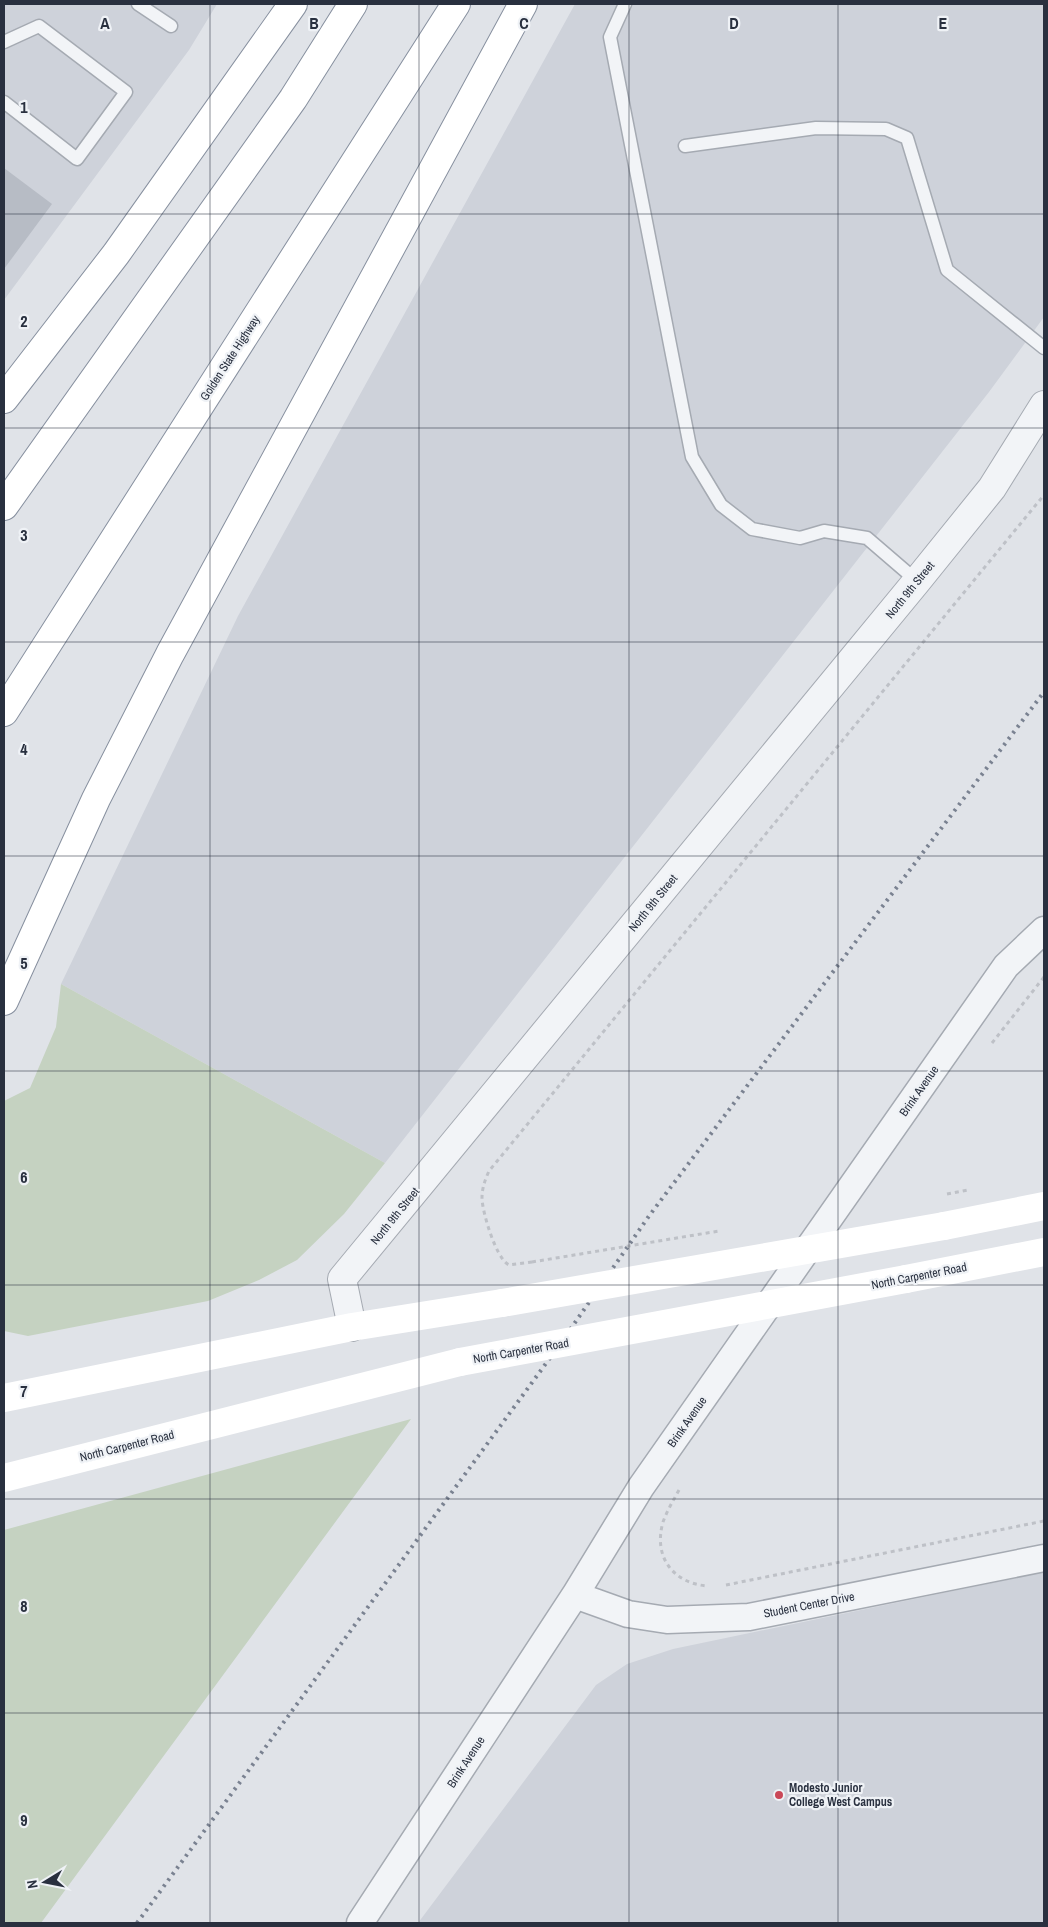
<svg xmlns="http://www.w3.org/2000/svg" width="1048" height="1927" font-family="'Archivo Narrow',sans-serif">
	<rect width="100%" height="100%" fill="#e0e3e8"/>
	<!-- built -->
	<path fill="#ced2da" d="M4,4H217L189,50L4,300Z
		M575,4H1044V317L989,392L385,1163L61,984L238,616Z
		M1044,1572V1923H418L596,1685L627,1664L673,1649Z"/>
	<!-- green -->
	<path fill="#c5d2c1" d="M61,984L385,1163L344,1214L297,1260L259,1280L208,1301L28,1336L4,1331V1101L30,1088L56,1027Z
		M411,1419L41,1923H4V1530Z"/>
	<!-- building -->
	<path fill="#b7bcc5" d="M4,168L52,204L4,269Z"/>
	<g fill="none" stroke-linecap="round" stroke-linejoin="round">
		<defs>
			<path id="service" d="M138,4L171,26
				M625,4L610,37L692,457L721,505L752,529L800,538L824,531L867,538L917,581
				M4,42L39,26L126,92L77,159L4,102
				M685,146L816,128L886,129L907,138L947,270L1044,348"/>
			<path id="minor" d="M575,1595L628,1614L667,1620L749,1617L1044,1558
				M360,1923L575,1595L641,1487L1006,966L1044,930"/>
			<path id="tertiary" d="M352,1327L342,1279L917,581L992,488L1044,405"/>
			<path id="motorway" d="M4,399L116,254L293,4
				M4,506L293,99L353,4
				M4,712L456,4
				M4,1001L96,799L170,654L523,4"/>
		</defs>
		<!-- service casing -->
		<use href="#service" stroke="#a5aab2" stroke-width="15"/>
		<!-- minor casing -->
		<use href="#minor" stroke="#a5aab2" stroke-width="29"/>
		<!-- tertiary casing -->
		<use href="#tertiary" stroke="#a5aab2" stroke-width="30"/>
		<!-- motorway casing -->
		<use href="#motorway" stroke="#87909f" stroke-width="30"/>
		<!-- path -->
		<path stroke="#bec1c7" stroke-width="3" stroke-dasharray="4 4" stroke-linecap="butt" d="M992,1043L1044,977
			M532,1262L509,1265C496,1259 482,1211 482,1198C482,1188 485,1180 489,1171L1044,495
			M679,1490C673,1501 667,1511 663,1522C653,1557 673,1583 707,1586
			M726,1585L1044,1521"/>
		<!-- service -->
		<use href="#service" stroke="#f2f4f7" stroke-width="12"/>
		<!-- minor -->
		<use href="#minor" stroke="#f2f4f7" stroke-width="26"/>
		<!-- tertiary -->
		<use href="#tertiary" stroke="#f2f4f7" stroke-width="28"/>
		<!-- secondary -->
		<path stroke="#fff" stroke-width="28" d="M944,1226L1044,1206
			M906,1279L1044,1252
			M4,1398L352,1327L502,1303
			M4,1478L460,1362"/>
		<!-- motorway -->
		<use href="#motorway" stroke="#fff" stroke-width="28"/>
		<!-- rail -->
		<path stroke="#7a8291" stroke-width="4" stroke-dasharray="2.5 5" stroke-linecap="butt" d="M137,1923L558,1347L649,1216L1044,692"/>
		<!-- path-bridge -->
		<path stroke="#bec1c7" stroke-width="3" stroke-dasharray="4 4" stroke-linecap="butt" d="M947,1194L968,1190
			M532,1262L719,1231"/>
		<!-- secondary-bridge -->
		<path stroke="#fff" stroke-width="28" d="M502,1303L944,1226
			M460,1362L906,1279"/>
	</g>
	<!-- grid -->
	<path fill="none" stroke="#29303f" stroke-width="1" stroke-opacity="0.55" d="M210,4V1923M419,4V1923M629,4V1923M838,4V1923M4,214H1044M4,428H1044M4,642H1044M4,856H1044M4,1071H1044M4,1285H1044M4,1499H1044M4,1713H1044"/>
	<!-- markers -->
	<circle fill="#ca4858" stroke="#eff2f6" stroke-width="2" cx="779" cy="1795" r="5"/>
	<g text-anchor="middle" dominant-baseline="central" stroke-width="4.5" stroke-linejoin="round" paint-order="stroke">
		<!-- street labels -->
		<g font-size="12" fill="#29303f" stroke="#eff2f6">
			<text transform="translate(230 358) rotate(-57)">Golden State Highway</text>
			<text transform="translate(910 590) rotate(-51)">North 9th Street</text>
			<text transform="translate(653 903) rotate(-51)">North 9th Street</text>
			<text transform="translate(919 1091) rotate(-55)">Brink Avenue</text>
			<text transform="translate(395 1216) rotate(-51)">North 9th Street</text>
			<text transform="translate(919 1276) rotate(-11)">North Carpenter Road</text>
			<text transform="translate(521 1351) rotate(-10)">North Carpenter Road</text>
			<text transform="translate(687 1422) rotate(-55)">Brink Avenue</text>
			<text transform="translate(127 1446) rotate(-14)">North Carpenter Road</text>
			<text transform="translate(809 1605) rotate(-11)">Student Center Drive</text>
			<text transform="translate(466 1762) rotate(-57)">Brink Avenue</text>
		</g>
		<!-- poi labels -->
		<g font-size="12" font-weight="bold" fill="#29303f" stroke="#eff2f6" text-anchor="start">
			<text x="789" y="1788">Modesto Junior<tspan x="789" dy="14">College West Campus</tspan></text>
		</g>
	</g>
	<g font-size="16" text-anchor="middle" font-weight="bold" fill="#29303f" stroke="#eff2f6" stroke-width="4.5" stroke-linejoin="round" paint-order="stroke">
		<text x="105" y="29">A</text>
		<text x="314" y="29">B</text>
		<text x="524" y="29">C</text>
		<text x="734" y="29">D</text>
		<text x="943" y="29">E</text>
		<text x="24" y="113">1</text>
		<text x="24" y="327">2</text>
		<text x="24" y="541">3</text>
		<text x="24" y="755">4</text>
		<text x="24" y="969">5</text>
		<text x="24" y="1183">6</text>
		<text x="24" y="1397">7</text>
		<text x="24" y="1612">8</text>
		<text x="24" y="1826">9</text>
	</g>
	<!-- border -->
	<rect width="1048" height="1927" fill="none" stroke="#29303f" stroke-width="10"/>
	<!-- north arrow -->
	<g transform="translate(45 1882) rotate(260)" stroke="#eff2f6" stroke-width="4" paint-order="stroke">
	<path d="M0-4L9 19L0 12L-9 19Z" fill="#29303f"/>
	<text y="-8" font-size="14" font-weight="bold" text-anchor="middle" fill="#29303f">N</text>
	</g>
</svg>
